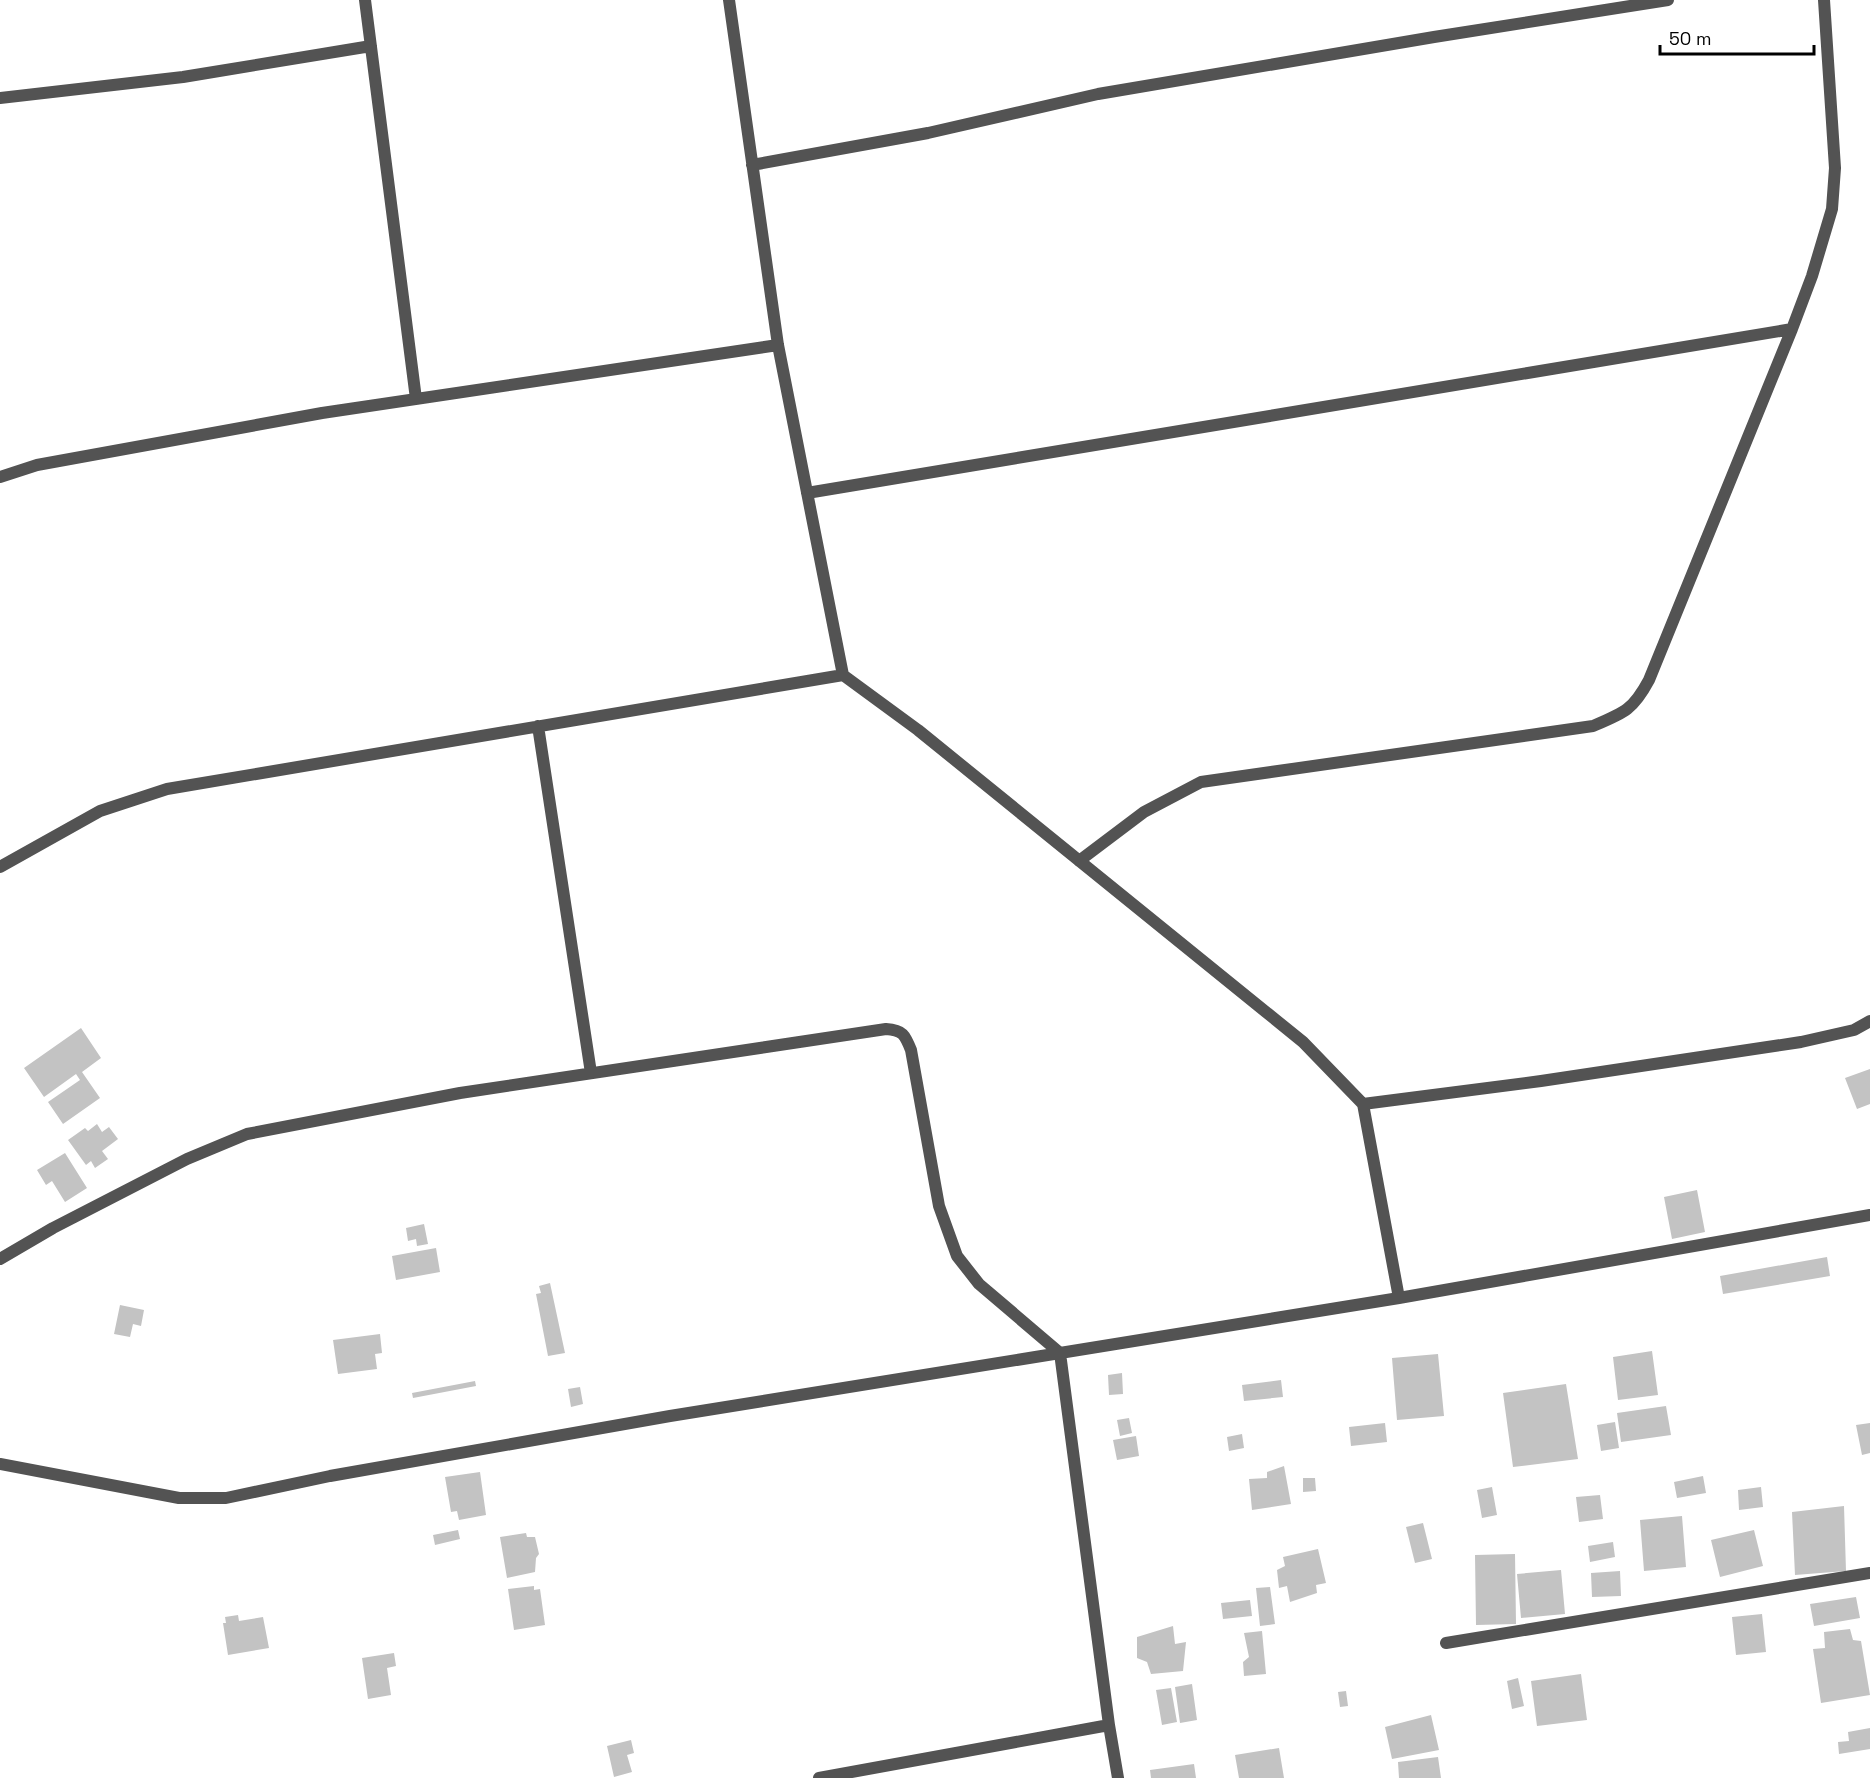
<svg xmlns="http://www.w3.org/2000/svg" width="1870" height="1778" font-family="'Space Grotesk',sans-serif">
	<rect width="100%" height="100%" fill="#fff"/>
	<!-- building -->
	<path fill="#c3c3c3" d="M81,1028L101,1058L82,1072L100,1098L63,1124L48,1102L80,1080L76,1074L44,1097L24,1068Z
		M1870,1069V1104L1857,1109L1845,1078Z
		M97,1124L102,1132L109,1127L118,1139L102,1151L108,1159L95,1168L91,1161L86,1165L68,1140L85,1128L88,1131Z
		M65,1153L87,1188L65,1202L52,1181L46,1185L37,1170Z
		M1697,1190L1705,1232L1672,1239L1664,1197Z
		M424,1224L428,1244L417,1246L416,1239L408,1241L406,1228Z
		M436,1248L440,1272L396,1280L392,1256Z
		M1827,1257L1830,1276L1723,1294L1720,1276Z
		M550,1283L565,1353L548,1356L536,1294L541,1293L539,1286Z
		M120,1305L144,1310L141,1326L133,1324L130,1337L114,1334Z
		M380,1334L382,1353L375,1354L377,1369L338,1374L333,1340Z
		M1652,1351L1658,1395L1618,1400L1613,1357Z
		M1438,1354L1444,1416L1397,1420L1392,1358Z
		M1122,1373L1123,1394L1109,1395L1108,1375Z
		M1281,1380L1283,1397L1244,1401L1242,1385Z
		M475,1381L476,1386L413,1398L412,1393Z
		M1566,1384L1578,1459L1513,1467L1503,1393Z
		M580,1387L583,1404L571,1407L568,1389Z
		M1666,1406L1671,1435L1621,1442L1617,1413Z
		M1129,1418L1132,1433L1120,1436L1117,1420Z
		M1615,1422L1619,1448L1601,1451L1597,1425Z
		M1385,1423L1387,1442L1351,1446L1349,1427Z
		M1870,1423V1453L1862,1455L1856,1425Z
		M1242,1434L1244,1448L1229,1451L1227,1437Z
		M1136,1436L1139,1456L1117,1460L1113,1440Z
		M1284,1466L1291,1504L1252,1510L1249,1479L1267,1478V1472Z
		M480,1472L486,1515L459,1520L457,1511L451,1512L445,1477Z
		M1703,1476L1706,1493L1677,1498L1674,1482Z
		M1303,1478H1315L1316,1491L1303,1492Z
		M1492,1487L1497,1515L1482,1518L1477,1490Z
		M1761,1487L1763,1507L1739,1510L1738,1490Z
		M1600,1495L1603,1519L1579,1522L1576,1497Z
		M1844,1506L1846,1571L1795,1575L1792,1512Z
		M1682,1516L1686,1567L1644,1571L1640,1520Z
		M1423,1523L1432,1559L1415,1563L1406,1527Z
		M458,1530L460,1539L435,1545L433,1535Z
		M1754,1530L1763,1566L1720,1577L1711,1540Z
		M526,1533L527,1537H535L539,1554L536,1558L535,1572L507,1578L500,1537Z
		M1613,1542L1615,1557L1590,1562L1588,1546Z
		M1318,1549L1326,1583L1316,1585L1317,1593L1290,1602L1287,1586L1279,1588L1277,1570L1285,1566L1283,1557Z
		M1515,1554L1516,1624L1476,1625L1475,1555Z
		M1561,1570L1565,1614L1521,1618L1517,1574Z
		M1620,1571L1621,1596L1592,1597L1591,1573Z
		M534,1586V1590L540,1589L545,1625L514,1630L508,1589Z
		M1270,1587L1275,1624L1260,1626L1256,1588Z
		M1856,1597L1860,1618L1814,1626L1810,1604Z
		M1250,1600L1252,1616L1223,1619L1221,1603Z
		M1762,1614L1766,1652L1736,1655L1732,1617Z
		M238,1615L239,1621L263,1617L269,1648L228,1655L223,1623H226L225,1617Z
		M1173,1626L1175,1644L1186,1642L1183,1671L1151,1674L1147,1662L1137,1658V1637Z
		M1850,1629L1853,1640L1861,1641L1870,1695L1821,1703L1813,1649L1825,1648L1824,1632Z
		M1262,1631L1266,1674L1244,1676L1243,1662L1249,1657L1244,1633Z
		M394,1653L396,1666L387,1668L391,1695L368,1699L362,1658Z
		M1581,1674L1587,1720L1537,1726L1531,1681Z
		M1518,1678L1524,1706L1512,1709L1507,1681Z
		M1192,1684L1197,1720L1180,1723L1175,1687Z
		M1171,1688L1177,1722L1162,1725L1156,1690Z
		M1346,1691L1348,1706L1340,1707L1338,1692Z
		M1431,1715L1439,1750L1392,1759L1385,1727Z
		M1870,1728V1749L1839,1754L1838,1742L1849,1741L1848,1732Z
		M631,1740L634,1753L627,1755L632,1772L614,1777L607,1746Z
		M1279,1748L1284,1778H1239L1235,1755Z
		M1438,1757L1441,1778H1399L1398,1762Z
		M1194,1764L1196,1778H1151L1150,1770Z"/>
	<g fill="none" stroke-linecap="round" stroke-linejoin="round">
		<!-- minor -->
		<path stroke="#535353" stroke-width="12" d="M365,0L416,399
			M729,0L778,345L843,675L918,730L1303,1042L1363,1104L1399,1298
			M0,98L183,77L371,46
			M752,165L928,133L1098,94L1434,37L1668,0
			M0,477L37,465L322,413L778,345
			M807,493L1792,329
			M538,726L591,1073
			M1079,861L1144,812L1201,782L1593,726C1624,713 1633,710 1649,680L1792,329L1812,276L1832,209L1835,168L1824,0
			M0,867L100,811L167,789L843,675
			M1363,1104L1541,1081L1801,1042L1854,1030L1870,1021
			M0,1259L53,1228L187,1159L247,1134L460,1093L886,1029C903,1030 905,1035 911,1050L939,1206L957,1256L979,1284L1060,1353
			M0,1464L179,1498H226L330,1476L670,1416L1060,1353
			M1446,1643L1870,1573
			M819,1778L1109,1725
			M1118,1778L1109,1725L1060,1353L1399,1298L1870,1215"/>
	</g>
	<!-- scale -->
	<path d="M1660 45v9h154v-9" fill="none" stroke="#000000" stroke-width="3"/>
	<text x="1669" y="45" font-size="18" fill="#000000" stroke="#ffffff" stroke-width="4.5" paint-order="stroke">50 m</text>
</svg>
